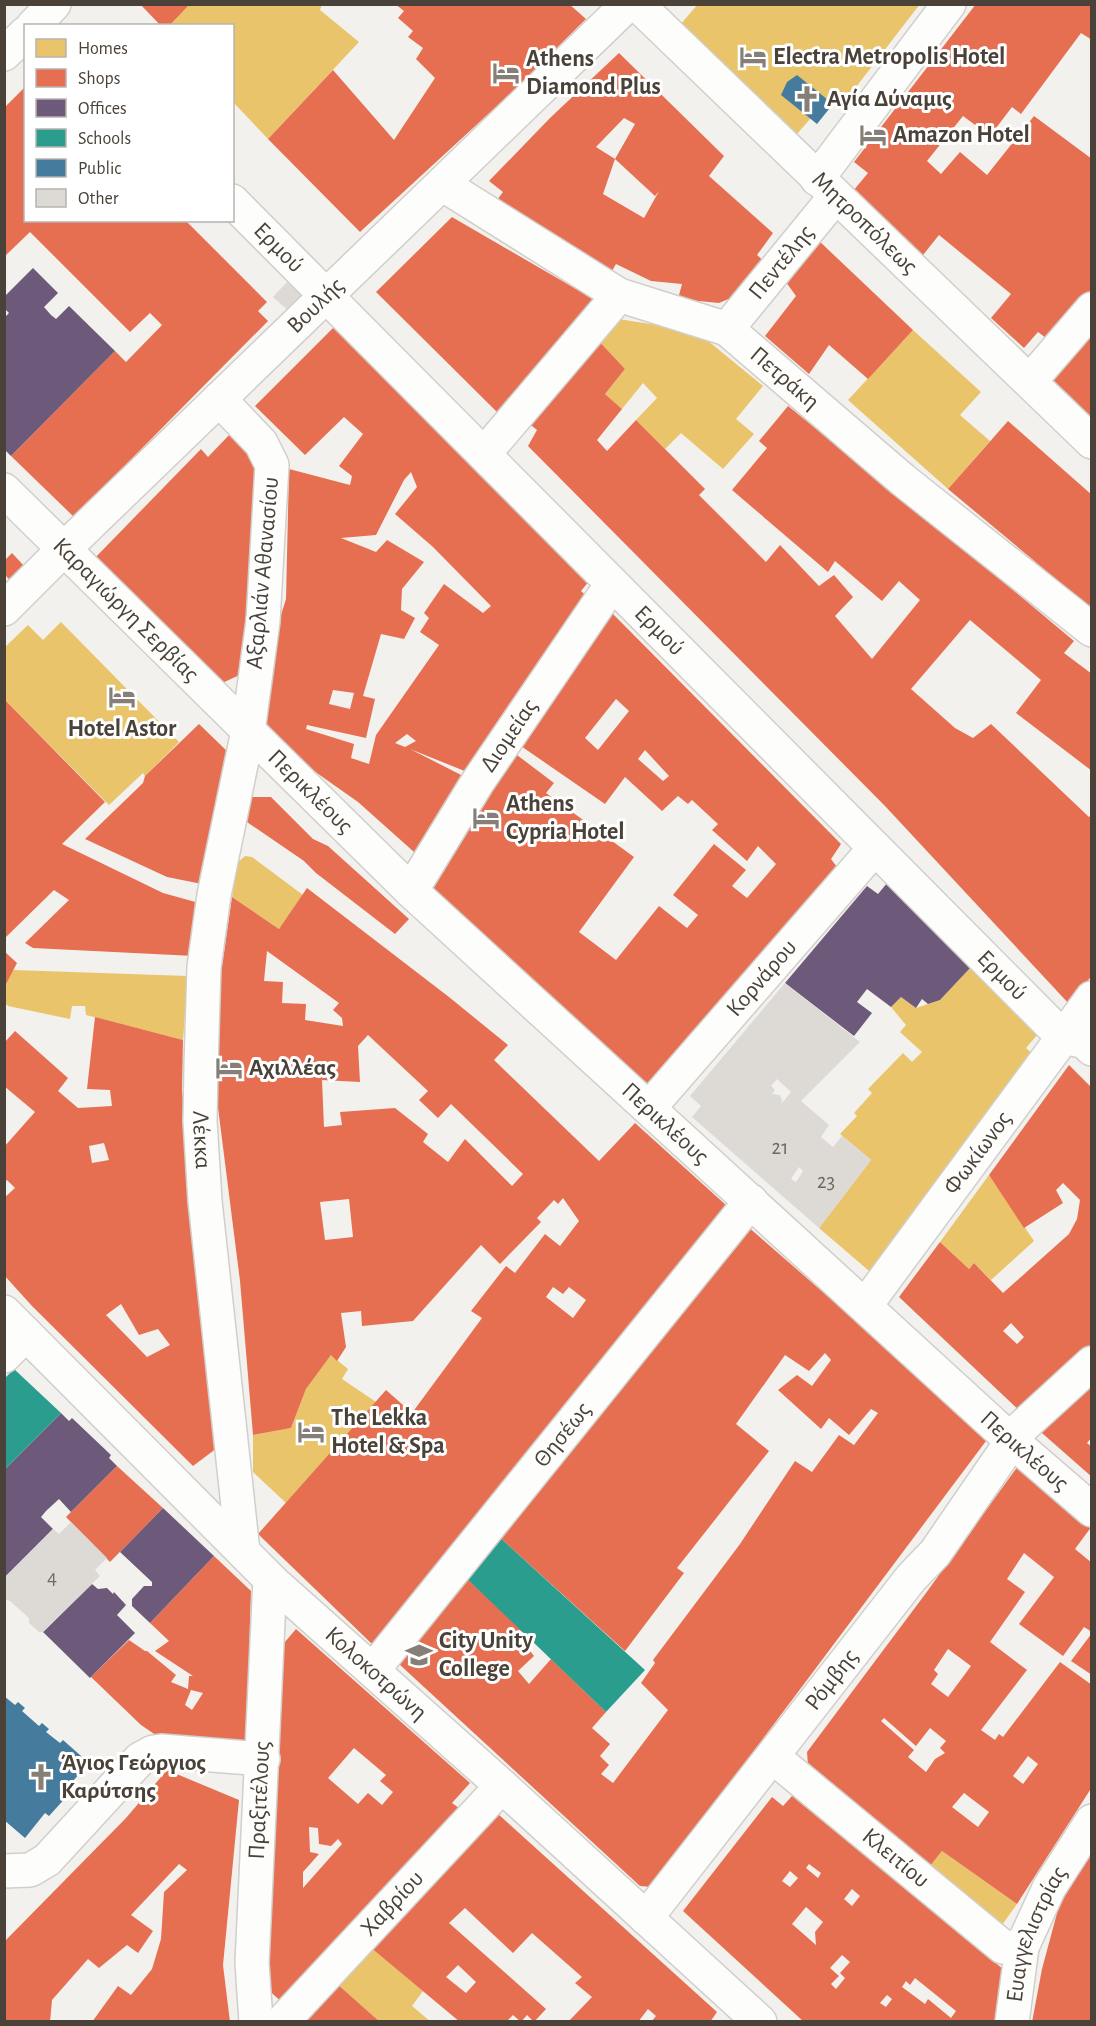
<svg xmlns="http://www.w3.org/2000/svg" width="1096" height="2026" font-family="'Alegreya Sans',sans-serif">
	<rect width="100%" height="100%" fill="#f3f1ed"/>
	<!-- homes -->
	<path fill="#e9c46a" d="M190,4H322L320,10L359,42L268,139L232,101V26H169Z
		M698,4H920L843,104L832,94L797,134L680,25Z
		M618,319L696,331L763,386L736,419L754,434L723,469L681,433L665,449L636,420L657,398L643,383L622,409L605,394L625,369L597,339Z
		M913,330L981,392L960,415L990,441L948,489L848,400Z
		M61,622L179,742L145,776L143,773L109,805L4,699V648L28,625L43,640Z
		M245,856L252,857L303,895L279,929L232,897L238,862Z
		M971,967L1038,1034L1026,1048L1037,1058L875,1276L819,1228L871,1160L840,1134L857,1116L854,1113L872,1093L868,1089L903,1053L912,1062L922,1052L900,1032L906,1025L891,1007L901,997L916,1008L940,1000Z
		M13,970L188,976L183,1040L86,1015L85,1006H72L70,1019L8,1006L4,1002V988Z
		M989,1175L1034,1241L991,1280L974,1263L969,1269L940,1242Z
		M331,1355L348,1369L342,1379L376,1402L286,1503L253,1472V1435L291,1428L306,1389Z
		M942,1851L1017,1904L1002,1925L930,1866Z
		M370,1947L423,1991L412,2006L431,2022H380L335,1982Z"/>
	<!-- shops -->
	<path fill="#e76f51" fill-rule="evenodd" d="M140,4H190L169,26H161Z
		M395,4H569L586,19L510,94L360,232L268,139L333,70L394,140L435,78L416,59L423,48L408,37L413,31L398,18L404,11Z
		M976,4H1092V40L1081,33L1021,114L1012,107L990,136L963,116L927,161L941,174L960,152L987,175L1034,116L1092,159V293L1050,341L1038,332L1024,348L991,318L1011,294L939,235L923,255L853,191L868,173L854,162Z
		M619,53L724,156L709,176L773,233L757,255L767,264L745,292L719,303L678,299L682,284L651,281L616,264L609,276L494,204L503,192L489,181L550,118ZM624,118L635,124L615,159L655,196L659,191L644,218L603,194L615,159L596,147Z
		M26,86V220H185L267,302L258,311L268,321L74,517L11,456L115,351L126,362L162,325L150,313L130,332L30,232L4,257V108Z
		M452,217L595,300L499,414L376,292Z
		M817,239L913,330L868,379L829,345L809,374L765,336L796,296L783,278Z
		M342,319L594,575L581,591L592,601L477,776L410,749L473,781L425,854L414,852L358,802L263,735L280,618L286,599L289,469L350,485L352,476L339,466L363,434L344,417L305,455L255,406ZM411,472L417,487L395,514L433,547L491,606L483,613L444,584L424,613L429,618L420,632L439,645L376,735L369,764L351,758L354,744L306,729L307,725L366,738L375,699L363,696L381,634L404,639L415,618L401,610L402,589L424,562L387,540L376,552L341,538L376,535L404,480ZM333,690L354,693L350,709L329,704ZM407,734L416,741L405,747L395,743Z
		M1092,327V419L1048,378Z
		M597,339L625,369L605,394L622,409L597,440L607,451L636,420L705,489L699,495L766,562L780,545L819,586L834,575L853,597L835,616L872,659L920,600L899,581L882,601L835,561L828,572L732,490L767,448L759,441L788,406L941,530L1074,641L1064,653L1092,674V771L1016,713L1041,680L970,620L911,689L955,728L973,738L991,724L1089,817L1092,815V975L1070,1005L885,806L528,446L537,430L527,422Z
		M1008,421L1092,495V609L948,489Z
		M232,432L264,466L244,673L220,684L90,563L201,449L208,457Z
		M12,553L25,567L11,581L4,574V561Z
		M611,612L841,844L831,859L837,867L650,1088L426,886L513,752L554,783L546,793L634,857L579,932L616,960L659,906L687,928L698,915L673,895L714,844L746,870L732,886L747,898L776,864L758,846L747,861L712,830L718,824L692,800L688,804L678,796L662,811L625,777L605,804L518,744ZM616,699L629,711L598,750L585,738ZM645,750L669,776L663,781L638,759Z
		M4,699L105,802L62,844L163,893L199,903L194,956L33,948L25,943L69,900L54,890L6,937L4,936Z
		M199,724L229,753L202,884L167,877L85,839L143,783L145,776Z
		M250,797H271L313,839L328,846L409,919L395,934L316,873L304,861L244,820Z
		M307,888L449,997L508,1045L494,1060L599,1161L635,1123L727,1206L372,1644L258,1534L386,1390L412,1413L482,1318L471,1311L506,1266L515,1273L545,1234L560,1246L579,1221L563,1198L558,1204L554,1200L537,1218L541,1222L500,1264L481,1245L413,1321L362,1326L361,1311L341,1313L346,1347L337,1361L331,1355L306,1389L291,1428L253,1435L240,1281L214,1076L221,973L232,897L279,929ZM267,951L339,1003L333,1010L342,1018L343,1026L305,1020L306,1004L282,1003L283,982L264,981ZM368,1035L428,1091L419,1100L438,1118L451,1104L523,1174L512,1186L465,1139L448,1162L423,1142L428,1134L395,1108L340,1112L342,1125L324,1127L322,1080L360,1082L358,1046ZM349,1199L353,1237L325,1240L320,1202ZM553,1287L563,1294L569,1287L586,1300L573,1318L546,1297Z
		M4,951L17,963L4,988Z
		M95,1017L183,1040L182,1090L217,1448L193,1466L32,1306L4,1275V1198L15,1188L7,1180L4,1183V1147L35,1112L4,1086V1043L15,1031L68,1078L58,1091L78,1108L112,1106L110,1090L87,1089ZM104,1143L109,1160L92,1163L89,1146ZM121,1304L139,1335L158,1329L170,1345L147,1357L106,1315Z
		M1069,1065L1092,1088V1352L1022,1413L899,1297L940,1242L969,1269L974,1263L1003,1293L1069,1234L1077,1219L1080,1200L1063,1183L1056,1190L1063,1203L1024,1228L989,1175ZM1011,1323L1024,1337L1017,1344L1003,1331Z
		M746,1225L989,1437L652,1887L640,1886L399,1664L463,1575L523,1631L519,1637L534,1656L518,1671L529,1684L551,1659L606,1712L592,1728L610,1744L600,1756L609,1765L601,1774L613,1783L668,1710L641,1683L655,1663L653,1660L740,1544L795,1461L812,1472L839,1435L854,1445L878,1413L871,1409L849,1435L829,1418L821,1429L778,1390L797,1375L812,1386L831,1360L825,1353L809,1371L785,1355L736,1424L769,1451L677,1568L684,1573L625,1651L496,1534Z
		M1092,1373V1437L1087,1443L1092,1447V1477L1034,1426Z
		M1023,1459L1092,1526L1075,1549L1092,1563V1632L1084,1627L1063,1656L1019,1624L1054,1577L1024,1553L1007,1579L1025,1592L990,1642L1027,1670L981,1730L995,1740L999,1734L1003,1737L1060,1662L1092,1685V1787L1017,1904L942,1851L930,1866L808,1766L807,1752L926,1593ZM948,1649L971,1666L948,1697L931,1684L938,1674L934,1670ZM884,1718L916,1746L930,1728L946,1741L940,1748L945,1753L935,1759L926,1772L908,1757L914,1750L881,1721ZM1028,1756L1038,1764L1023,1784L1013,1776ZM964,1793L989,1812L978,1827L952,1807Z
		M117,1466L163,1508L110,1562L66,1517Z
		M214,1556L251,1591L246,1748L163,1740L141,1725L91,1677L129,1640L145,1651H147L176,1675L171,1682L188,1689L189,1676H193L155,1651L169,1641L150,1623ZM191,1690L203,1693L192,1710L185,1705Z
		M296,1629L470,1783L452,1803L463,1811L284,2004L265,1987L284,1643ZM354,1748L386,1775L380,1781L393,1792L382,1805L368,1793L358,1804L328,1778ZM309,1827L318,1828L319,1844L331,1846L338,1839L342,1844L303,1888V1872L319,1854L310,1852Z
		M1092,1633V1675L1071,1661Z
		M167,1770L239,1800L223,1965L230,2022H92L118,1986L131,1995L152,1969L161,1939L164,1892L187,1870L179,1864L131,1915L153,1931L138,1953L127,1945L99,1968L88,1959L52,2000L50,2022H4V1942L126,1818Z
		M792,1796L1003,1969L995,2022H804L683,1911L772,1797L783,1806ZM809,1864L821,1873L818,1878L806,1868ZM790,1871L798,1878L790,1887L782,1881ZM852,1889L860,1896L852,1906L844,1899ZM806,1907L823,1922L815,1932L816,1945L792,1924ZM842,1955L850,1962L840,1973L845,1978L836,1989L831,1984L839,1976L830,1968ZM915,1978L956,2011L951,2018L928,1999L925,2004L902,1987L906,1981L910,1985ZM887,1995L892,1999L886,2007L880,2003Z
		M498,1814L717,2012L710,2022H651L656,2016L648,2009L638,2022H568L592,1997L575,1983L582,1977L532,1933L513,1953L465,1908L449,1923L546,2009L534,2022L527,2015L521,2022L513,2015L506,2022H460L370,1947ZM458,1965L476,1982L466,1993L446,1977Z
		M1092,1853V1980L1090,1997L1092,1996V2022H1032L1042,1969L1060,1902Z
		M335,1982L380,2022H297Z"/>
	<!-- offices -->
	<path fill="#6d597a" d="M33,268L58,293L44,307L51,315L56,319L69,306L115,351L11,456L4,449V318L9,313L4,308V297Z
		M888,882L971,967L940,1000L928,1004L922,999L916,1008L901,997L891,1007L867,989L857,1002L872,1013L854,1036L785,983L867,886L878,894Z
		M61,1413L69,1421L72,1418L111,1455L109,1458L117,1466L71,1512L59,1499L46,1511L41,1517L53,1529L4,1578V1470Z
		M163,1508L214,1556L150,1623L132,1606V1599L144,1586H152V1582L120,1552Z
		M92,1584L98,1589L107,1588L113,1594L114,1592L126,1605L117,1615L135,1633L90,1678L43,1632Z"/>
	<!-- schools -->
	<path fill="#2a9d8f" d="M14,1369L61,1413L4,1470V1379Z
		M496,1534L645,1670L606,1712L463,1575Z"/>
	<!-- public -->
	<path fill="#457b9d" d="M797,75L833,104L817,124L781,95L787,82Z
		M4,1696L15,1705L18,1702L25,1708L22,1711L39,1726L42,1723L49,1729L46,1732L60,1743L63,1740L89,1763L65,1790L69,1794L49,1816L45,1813L25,1838L4,1820Z"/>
	<!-- building -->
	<path fill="#dddad5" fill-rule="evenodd" d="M287,282L306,299L292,314L273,297Z
		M785,983L860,1042L801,1101L829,1125L821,1137L833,1147L842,1136L871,1160L819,1228L692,1117L701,1106L690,1096ZM777,1079L791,1092L781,1104L782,1100L780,1095L772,1094L775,1090L771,1086ZM799,1167L803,1171L796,1182L791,1179Z
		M71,1522L107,1558L95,1570L100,1576L43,1632H39L29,1623V1618L10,1601L4,1599V1578L53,1529L59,1534Z"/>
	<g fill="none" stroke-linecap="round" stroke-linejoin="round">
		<defs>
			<g id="street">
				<path id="s1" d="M637,4L1092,442"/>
				<path d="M33,26L54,4"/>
				<path d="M4,54L26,33"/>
				<path d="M817,179L949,4"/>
				<path id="s2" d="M442,184L619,295L727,329L903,480L1092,630"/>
				<path id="s3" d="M232,201L1063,1037L1085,1042L1092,1049"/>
				<path id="s4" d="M727,329L835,197"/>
				<path d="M1030,381L1092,309"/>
				<path id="s5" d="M219,399L261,443L272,465L263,621L248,731L214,895L204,967L201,1066L200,1121L205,1201L243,1552"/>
				<path d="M484,454L619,295"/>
				<path id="s6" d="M4,490L411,891L1013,1442L1092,1510"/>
				<path id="s7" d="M4,609L64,549L628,4"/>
				<path id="s8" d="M411,891L477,783L612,584"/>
				<path id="s9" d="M649,1108L875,848"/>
				<path id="s10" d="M865,1306L1092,998"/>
				<path id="s11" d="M4,1312L273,1582L502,1786L760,2022"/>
				<path d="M4,1356L26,1334"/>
				<path id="s12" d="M373,1670L751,1201"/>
				<path id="s13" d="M773,1757L1003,1947H1022"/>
				<path d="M4,1871L30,1870L47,1860L140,1759L153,1752L161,1751L263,1759"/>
				<path id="s14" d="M646,1918L911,1578L935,1553L1021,1428L1092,1363"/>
				<path id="s15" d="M256,2022L252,1963L270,1579"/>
				<path id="s16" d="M282,2022L502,1786"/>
				<path id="s17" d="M1012,2022L1022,1947L1049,1888L1092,1821"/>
			</g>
		</defs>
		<!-- street casing -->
		<use href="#street" stroke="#d1cfcb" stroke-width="36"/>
		<!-- street -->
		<use href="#street" stroke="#fdfdfc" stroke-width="33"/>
	</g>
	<!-- icons -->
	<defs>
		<symbol id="hotel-bare" viewBox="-9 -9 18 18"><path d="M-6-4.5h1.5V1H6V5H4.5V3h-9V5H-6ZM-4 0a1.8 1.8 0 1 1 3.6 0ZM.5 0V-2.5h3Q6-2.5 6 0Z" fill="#857f77" stroke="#fff" stroke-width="2.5" paint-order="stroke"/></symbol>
		<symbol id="church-bare" viewBox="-9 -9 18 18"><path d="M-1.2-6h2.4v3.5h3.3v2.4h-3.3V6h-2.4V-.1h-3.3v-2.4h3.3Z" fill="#857f77" stroke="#fff" stroke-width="2.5" paint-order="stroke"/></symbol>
		<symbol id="university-bare" viewBox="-9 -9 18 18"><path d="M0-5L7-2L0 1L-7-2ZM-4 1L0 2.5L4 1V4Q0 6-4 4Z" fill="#857f77" stroke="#fff" stroke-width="2.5" paint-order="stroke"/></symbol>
	</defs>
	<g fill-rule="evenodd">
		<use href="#hotel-bare" x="734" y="38" width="38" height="38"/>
		<use href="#hotel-bare" x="487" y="54" width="38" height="38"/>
		<use href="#church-bare" x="788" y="80" width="38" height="38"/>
		<use href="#hotel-bare" x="854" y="116" width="38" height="38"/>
		<use href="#hotel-bare" x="103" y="678" width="38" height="38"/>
		<use href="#hotel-bare" x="467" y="799" width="38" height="38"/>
		<use href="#hotel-bare" x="210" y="1049" width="38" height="38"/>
		<use href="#hotel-bare" x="292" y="1413" width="38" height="38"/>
		<use href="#university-bare" x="400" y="1636" width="38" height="38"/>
		<use href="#church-bare" x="22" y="1758" width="38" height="38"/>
	</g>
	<g text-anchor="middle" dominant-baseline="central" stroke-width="6" stroke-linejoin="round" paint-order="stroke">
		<!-- number labels -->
		<g font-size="21" fill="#706960">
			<text x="780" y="1147">21</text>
			<text x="826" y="1181">23</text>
			<text x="52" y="1577">4</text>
		</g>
		<!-- poi labels -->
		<g font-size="24" font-weight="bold" fill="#4a4238" stroke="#fff" text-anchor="start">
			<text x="773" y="57">Electra Metropolis Hotel</text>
			<text x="526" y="59">Athens<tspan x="526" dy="28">Diamond Plus</tspan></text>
			<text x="827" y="99">Αγία Δύναμις</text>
			<text x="893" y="135">Amazon Hotel</text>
			<text x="122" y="729" text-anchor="middle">Hotel Astor</text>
			<text x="506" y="804">Athens<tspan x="506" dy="28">Cypria Hotel</tspan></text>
			<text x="249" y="1068">Αχιλλέας</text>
			<text x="331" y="1418">The Lekka<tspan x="331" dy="28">Hotel &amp; Spa</tspan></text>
			<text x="439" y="1641">City Unity<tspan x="439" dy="28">College</tspan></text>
			<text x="61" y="1763">Άγιος Γεώργιος<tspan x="61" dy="28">Καρύτσης</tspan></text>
		</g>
		<!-- street labels -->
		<g font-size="24" fill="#4a4238" stroke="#fff">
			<text stroke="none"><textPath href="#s1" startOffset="316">Μητροπόλεως</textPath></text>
			<text stroke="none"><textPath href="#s3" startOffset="66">Ερμού</textPath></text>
			<text stroke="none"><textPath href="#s4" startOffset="86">Πεντέλης</textPath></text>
			<text stroke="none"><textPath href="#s7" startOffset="435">Βουλής</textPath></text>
			<text stroke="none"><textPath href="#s2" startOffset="398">Πετράκη</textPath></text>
			<text transform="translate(263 573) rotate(-85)">Αξαρλιάν Αθανασίου</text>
			<text stroke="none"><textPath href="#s6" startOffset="171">Καραγιώργη Σερβίας</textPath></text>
			<text stroke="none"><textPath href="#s3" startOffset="606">Ερμού</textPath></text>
			<text stroke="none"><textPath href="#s8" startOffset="184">Διομείας</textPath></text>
			<text stroke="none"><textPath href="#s6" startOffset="430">Περικλέους</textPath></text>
			<text stroke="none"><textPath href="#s3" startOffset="1092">Ερμού</textPath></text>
			<text stroke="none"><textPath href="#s9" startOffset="172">Κορνάρου</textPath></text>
			<text stroke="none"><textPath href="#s6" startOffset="916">Περικλέους</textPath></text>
			<text stroke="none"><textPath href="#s5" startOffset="766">Λέκκα</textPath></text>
			<text stroke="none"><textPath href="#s10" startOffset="190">Φωκίωνος</textPath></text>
			<text stroke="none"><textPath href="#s12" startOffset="302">Θησέως</textPath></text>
			<text stroke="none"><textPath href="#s6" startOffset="1402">Περικλέους</textPath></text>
			<text stroke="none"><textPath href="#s11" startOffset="519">Κολοκοτρώνη</textPath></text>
			<text stroke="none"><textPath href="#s14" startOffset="302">Ρόμβης</textPath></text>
			<text stroke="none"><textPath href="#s15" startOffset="222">Πραξιτέλους</textPath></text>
			<text stroke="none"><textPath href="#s13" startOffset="159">Κλειτίου</textPath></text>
			<text stroke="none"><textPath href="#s16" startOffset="162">Χαβρίου</textPath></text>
			<text stroke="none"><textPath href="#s17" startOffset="92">Ευαγγελιστρίας</textPath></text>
		</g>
	</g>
	<!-- border -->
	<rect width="1096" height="2026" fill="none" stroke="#4a4238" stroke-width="12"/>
	<!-- legend -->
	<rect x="24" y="24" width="210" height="198" fill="#ffffff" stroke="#b7b3af" stroke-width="1.5"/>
	<rect x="36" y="39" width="30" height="18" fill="#e9c46a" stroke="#b7b3af" stroke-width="1.5"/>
	<text x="78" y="54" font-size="18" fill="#4a4238">Homes</text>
	<rect x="36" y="69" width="30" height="18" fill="#e76f51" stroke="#b7b3af" stroke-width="1.5"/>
	<text x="78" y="84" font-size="18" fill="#4a4238">Shops</text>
	<rect x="36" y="99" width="30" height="18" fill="#6d597a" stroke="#b7b3af" stroke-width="1.5"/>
	<text x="78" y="114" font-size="18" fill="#4a4238">Offices</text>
	<rect x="36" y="129" width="30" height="18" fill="#2a9d8f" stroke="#b7b3af" stroke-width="1.5"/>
	<text x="78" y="144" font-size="18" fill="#4a4238">Schools</text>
	<rect x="36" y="159" width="30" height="18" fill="#457b9d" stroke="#b7b3af" stroke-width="1.5"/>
	<text x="78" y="174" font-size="18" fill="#4a4238">Public</text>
	<rect x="36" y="189" width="30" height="18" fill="#dddad5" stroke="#b7b3af" stroke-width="1.5"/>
	<text x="78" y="204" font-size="18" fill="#4a4238">Other</text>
</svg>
